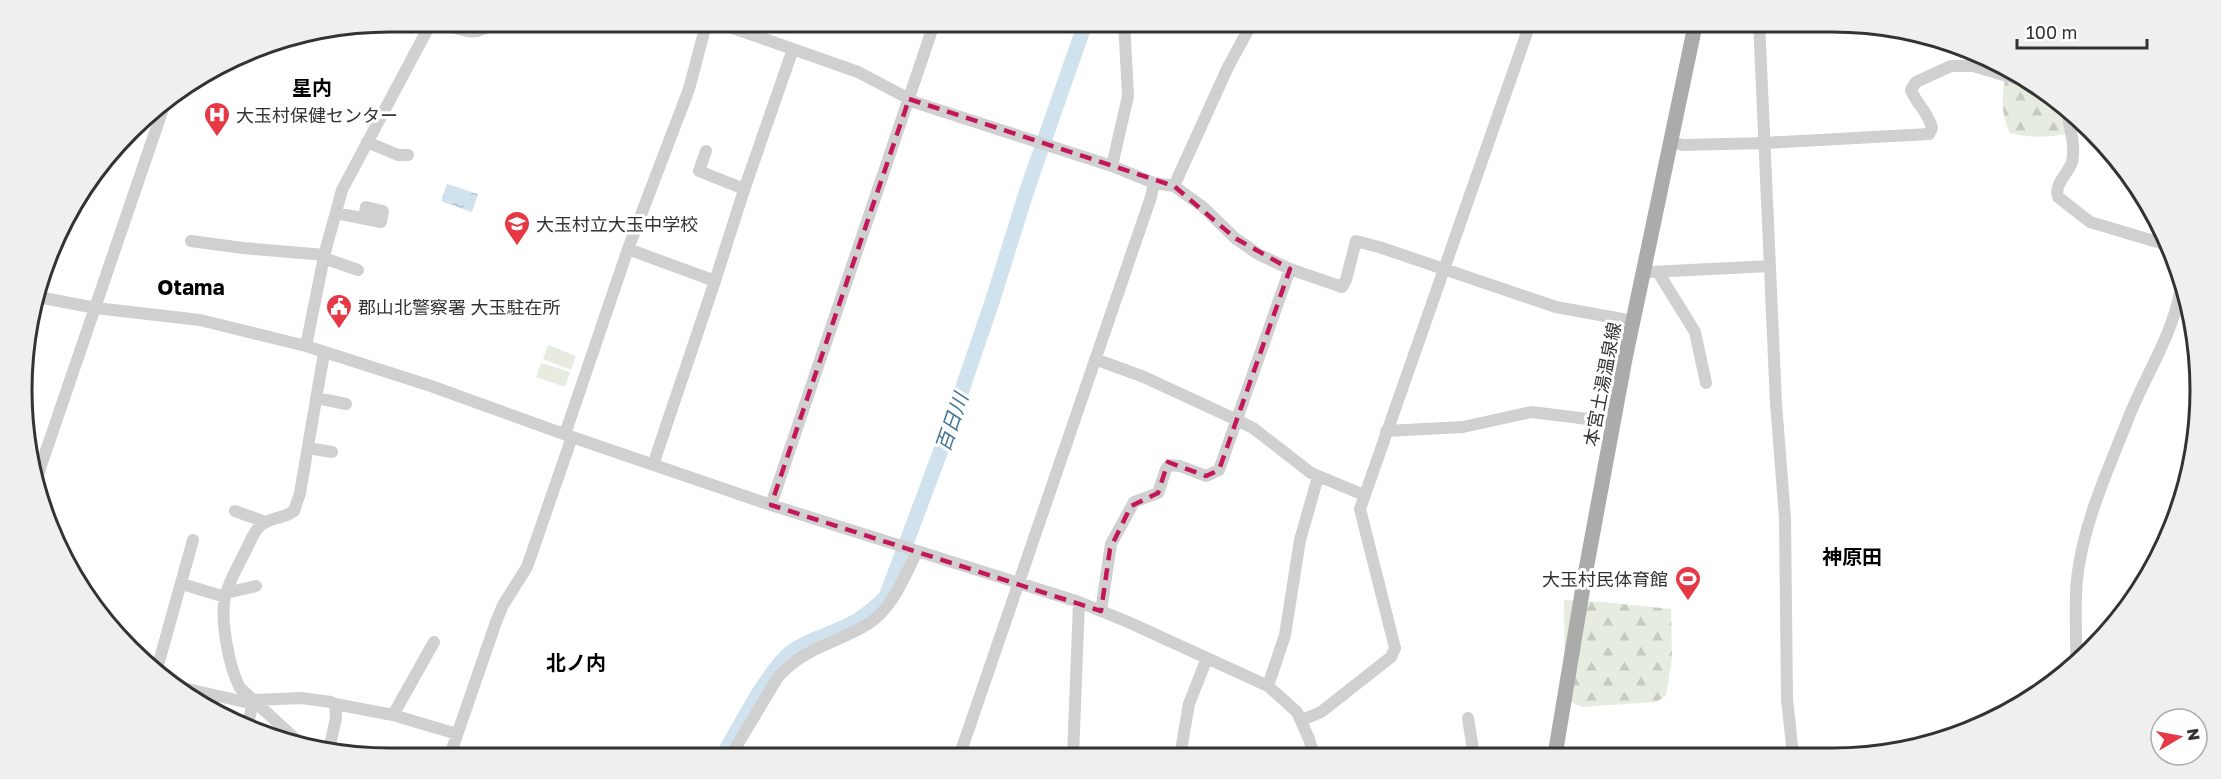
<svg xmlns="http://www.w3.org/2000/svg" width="2221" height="779" font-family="'Golos Text','Noto Sans JP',sans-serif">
	<defs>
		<pattern id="forest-firs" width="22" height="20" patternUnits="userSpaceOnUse" patternTransform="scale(1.5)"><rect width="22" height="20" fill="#e6ecdf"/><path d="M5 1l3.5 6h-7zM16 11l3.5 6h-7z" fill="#c6cbc0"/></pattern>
		<pattern id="water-ripples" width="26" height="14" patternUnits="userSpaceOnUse" patternTransform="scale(1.5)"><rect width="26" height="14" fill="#cfe2ee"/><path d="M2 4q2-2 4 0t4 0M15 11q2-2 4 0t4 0" fill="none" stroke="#b2c2cd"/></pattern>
	</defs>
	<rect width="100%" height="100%" fill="#fff"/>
	<!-- green -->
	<path fill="#e6ecdf" d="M548,345L576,356L571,370L543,359Z
		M541,363L570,372L565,387L536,377Z"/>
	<!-- forest -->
	<path fill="url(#forest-firs)" d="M2006,73L2056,97L2083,128C2061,138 2033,139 2010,133C2000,111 2002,96 2006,73Z
		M1564,600L1603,602L1671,609L1672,658L1666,696L1656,702L1582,707L1565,699Z"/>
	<!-- water -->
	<path fill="url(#water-ripples)" d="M447,184L478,194L472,212L441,201Z"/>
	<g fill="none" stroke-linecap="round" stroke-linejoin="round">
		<!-- river -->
		<path stroke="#cfe2ee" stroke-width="15" d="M722,757C738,730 769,667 794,650C810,639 831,634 849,625C863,618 875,608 886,597L946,437L994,296L1026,193L1086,21"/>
		<!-- minor -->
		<path stroke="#d0d0d0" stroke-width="12" d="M438,21C458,29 477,40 494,21
			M713,21L858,72L917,103L1112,166L1154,183L1174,186L1203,207L1235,238L1258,254L1290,269L1342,287L1346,280L1356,241L1379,247L1556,307L1633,321
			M1759,21L1776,403L1785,518L1787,699L1793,755
			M2067,110C2069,126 2076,146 2072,162C2068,174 2054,184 2058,197L2090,222L2164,244
			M367,142L398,155H408
			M1671,142L1683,145L1764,143L1929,134L1932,128C1929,113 1917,105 1911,90L1916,82L1951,66H1973L2021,80
			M706,151L699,171L744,189
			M1112,166L1128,96L1124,21
			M1174,186L1228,67L1253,21
			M336,213L381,222L383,211L366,207L364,219
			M191,241L243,248L325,255
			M628,249L715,281L653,465
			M324,258L358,270
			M1643,270L1650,272L1770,266
			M1658,272L1695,332L1706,383
			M715,281L744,190L793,49
			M38,297L96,308L200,320L306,346L431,386L572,437L771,505L1079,602L1128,622L1268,686L1297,712L1309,739L1314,756
			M306,346L325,252L342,190L432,21
			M1095,359L1144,377L1237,420L1253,428L1311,473L1364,495
			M317,398L346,404
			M1386,431L1463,427L1531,412L1613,422
			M565,434L628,249L689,89L707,21
			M308,448L332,452
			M34,486L166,100
			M771,505L935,21
			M235,511L265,522
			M182,584L225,597
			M226,593L256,586
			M1101,611L1111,544L1134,502L1158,493L1166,469L1169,465L1180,466L1206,476L1219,470L1290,269
			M2076,665C2077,636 2074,607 2077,579C2083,522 2110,466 2130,414C2147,373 2172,335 2180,292
			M157,669L193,540
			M174,686L245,702H253
			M1268,686L1285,635L1300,540L1318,477
			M251,700L301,698L331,702L335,704L336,718L329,750
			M335,704L393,715L457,734
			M393,715L434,642
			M1468,718L1474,756
			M1302,720L1321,712L1391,657L1395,648L1360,509L1531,21
			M248,724L253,702
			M304,747L240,688C229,667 220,620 225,597C229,581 237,568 244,554C249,545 253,532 260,526C269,517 284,519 294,511L300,493L324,353
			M1180,756L1189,704L1207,658
			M730,757L778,677C806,646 836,644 868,624C893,608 904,577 917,552
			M959,757L1151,197L1154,183
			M1073,757L1079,602
			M449,758L496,622L503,605L527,567L572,437"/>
		<!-- major -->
		<path stroke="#ababab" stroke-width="15" d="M1555,755L1585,575L1625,359L1696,21"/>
	</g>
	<!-- marked area -->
	<path fill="none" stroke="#c2185b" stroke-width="4.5" stroke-dasharray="12 8" stroke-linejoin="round" d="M909,99L1174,186L1235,238L1290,269L1219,470L1206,476L1168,462L1158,493L1131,506L1110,549L1101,611L771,505Z"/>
	<!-- icons -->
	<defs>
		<symbol id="hospital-pin" viewBox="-11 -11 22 30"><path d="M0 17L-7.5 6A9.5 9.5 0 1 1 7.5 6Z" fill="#e63946" stroke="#fff"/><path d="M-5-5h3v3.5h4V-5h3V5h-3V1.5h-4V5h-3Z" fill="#fff"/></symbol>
		<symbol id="school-pin" viewBox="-11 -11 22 30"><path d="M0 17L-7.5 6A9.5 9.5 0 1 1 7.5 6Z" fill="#e63946" stroke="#fff"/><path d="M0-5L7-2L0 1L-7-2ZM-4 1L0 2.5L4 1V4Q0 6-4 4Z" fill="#fff"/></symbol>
		<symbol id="civic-pin" viewBox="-11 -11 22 30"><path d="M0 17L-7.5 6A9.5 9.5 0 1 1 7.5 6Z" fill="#e63946" stroke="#fff"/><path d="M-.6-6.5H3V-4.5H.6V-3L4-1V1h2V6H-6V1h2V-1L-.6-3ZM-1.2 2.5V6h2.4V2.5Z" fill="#fff"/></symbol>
		<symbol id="stadium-pin" viewBox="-11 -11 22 30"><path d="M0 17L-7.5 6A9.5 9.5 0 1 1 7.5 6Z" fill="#e63946" stroke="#fff"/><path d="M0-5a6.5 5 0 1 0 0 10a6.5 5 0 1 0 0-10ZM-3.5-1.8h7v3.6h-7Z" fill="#fff"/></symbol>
	</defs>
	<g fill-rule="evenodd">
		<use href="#hospital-pin" x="202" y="100" width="30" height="40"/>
		<use href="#school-pin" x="502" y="209" width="30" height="40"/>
		<use href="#civic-pin" x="324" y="292" width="30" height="40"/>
		<use href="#stadium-pin" x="1673" y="564" width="30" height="40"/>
	</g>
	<g text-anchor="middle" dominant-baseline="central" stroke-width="6" stroke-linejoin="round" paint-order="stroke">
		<!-- poi labels -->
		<g font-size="18" fill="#333" stroke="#fff" text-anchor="start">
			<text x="236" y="115">大玉村保健センター</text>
			<text x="536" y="224">大玉村立大玉中学校</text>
			<text x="358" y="307">郡山北警察署 大玉駐在所</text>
			<text x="1668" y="579" text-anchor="end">大玉村民体育館</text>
		</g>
		<!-- street labels -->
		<g font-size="18" fill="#333" stroke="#fff">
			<text transform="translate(1602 384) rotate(-79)">本宮土湯温泉線</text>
		</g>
		<!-- neighbourhood labels -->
		<g font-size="20" font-weight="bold" fill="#000" stroke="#fff">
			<text x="312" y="87">星内</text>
			<text x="1852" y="556">神原田</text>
			<text x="576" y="662">北ノ内</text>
		</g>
		<!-- water labels -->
		<g font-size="20" font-style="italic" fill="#3f7597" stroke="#fff">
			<text transform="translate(951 422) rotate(-71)">百日川</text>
		</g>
		<!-- quarter labels -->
		<g font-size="21" font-weight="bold" fill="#000" stroke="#fff">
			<text x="191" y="287">Otama</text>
		</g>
	</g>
	<!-- crop -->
	<path d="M0 0H2221V779H0ZM390 32H1832A358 358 0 0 1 2190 390V390A358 358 0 0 1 1832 748H390A358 358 0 0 1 32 390V390A358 358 0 0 1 390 32Z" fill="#efefef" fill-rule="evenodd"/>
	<path fill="none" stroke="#333" stroke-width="3" d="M390 32H1832A358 358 0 0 1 2190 390V390A358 358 0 0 1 1832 748H390A358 358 0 0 1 32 390V390A358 358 0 0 1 390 32Z"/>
	<!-- north arrow -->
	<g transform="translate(2179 737) rotate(80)"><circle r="28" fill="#ffffff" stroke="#adadad" stroke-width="1.5"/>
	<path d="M0-4.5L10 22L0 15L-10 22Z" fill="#e63946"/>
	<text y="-9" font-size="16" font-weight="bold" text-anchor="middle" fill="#333333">N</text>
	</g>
	<!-- scale -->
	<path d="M2017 39v9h130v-9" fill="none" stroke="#333333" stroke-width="3"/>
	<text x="2026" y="39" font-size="18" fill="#333333" stroke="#ffffff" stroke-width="4.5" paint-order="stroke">100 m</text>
</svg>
